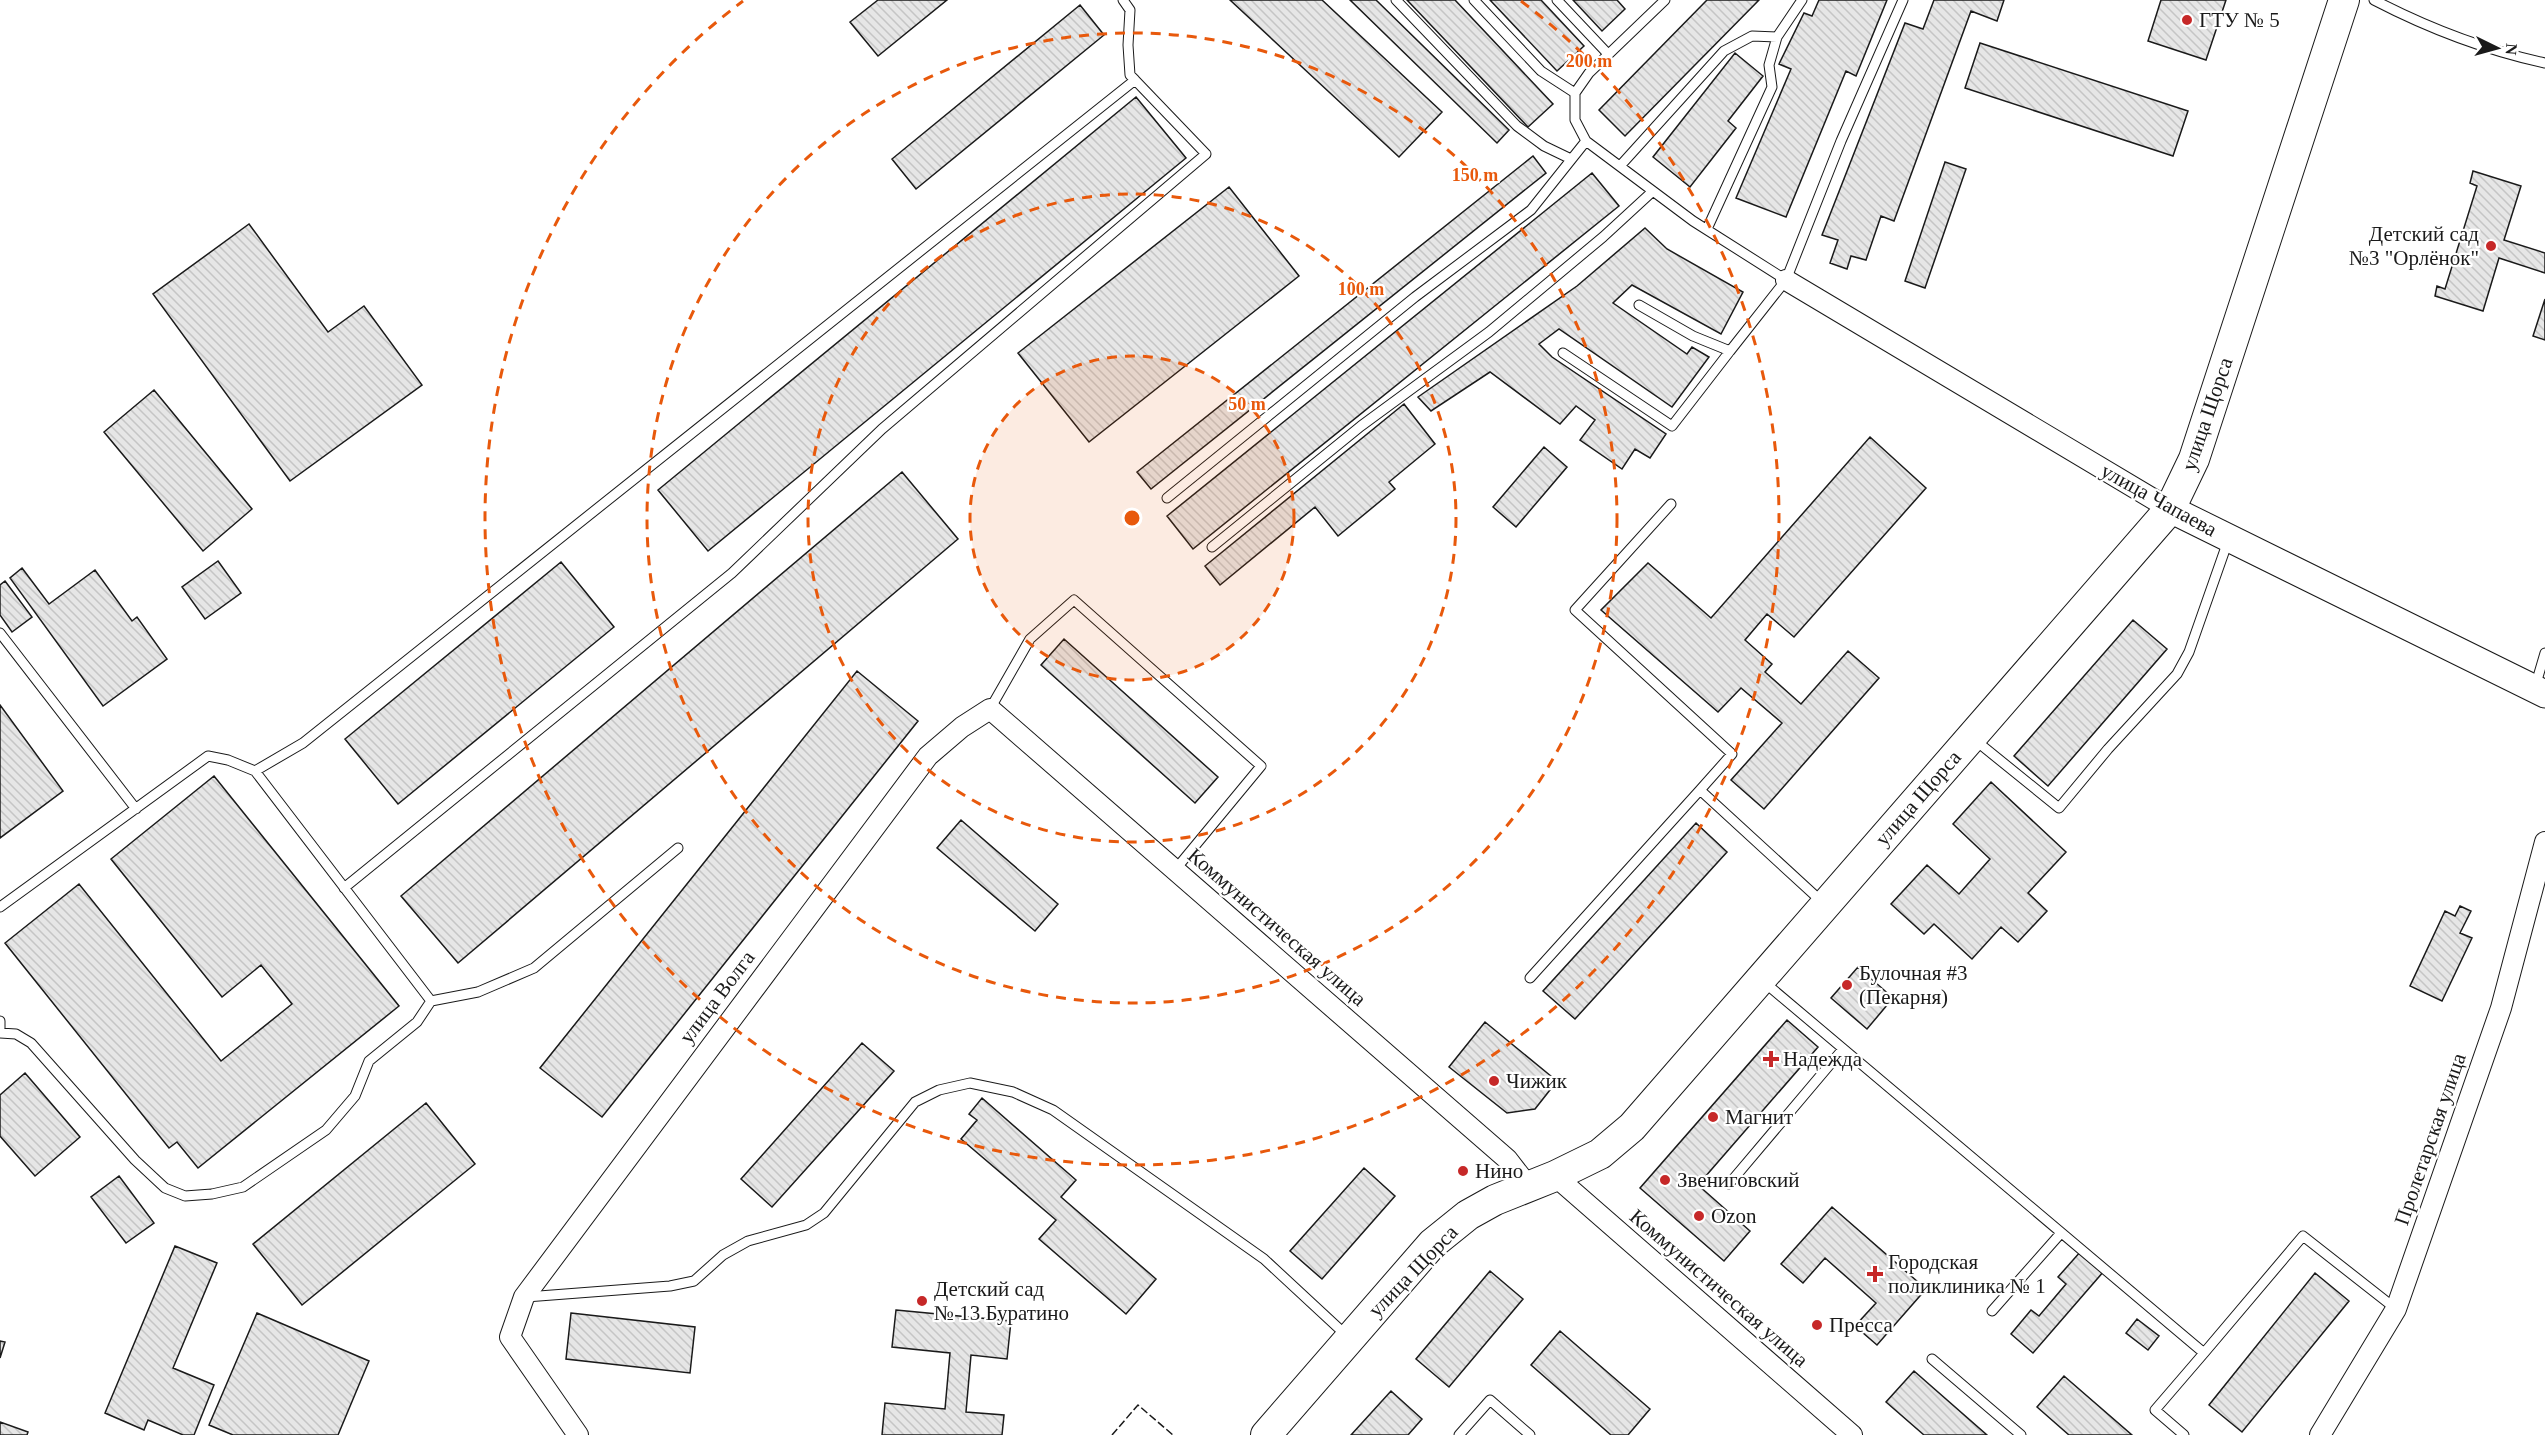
<svg xmlns="http://www.w3.org/2000/svg" width="2545" height="1435" font-family="Georgia,serif">
	<defs>
		<pattern id="building-back-hatch" width="6" height="6" patternUnits="userSpaceOnUse" patternTransform="scale(1.5)"><rect width="6" height="6" fill="#e6e6e6"/><path d="M-1 5l2 2M0 0l6 6M5-1l2 2" fill="none" stroke="#c5c5c5"/></pattern>
	</defs>
	<rect width="100%" height="100%" fill="#fff"/>
	<!-- building -->
	<path fill="url(#building-back-hatch)" stroke="#1a1a1a" stroke-width="1.5" d="M878,0H947L878,56L850,22Z
		M1230,0H1322L1442,112L1399,157Z
		M1350,0H1376L1509,130L1497,143Z
		M1407,0H1455L1553,104L1528,127Z
		M1490,0H1541L1584,46L1557,71Z
		M1573,0H1617L1625,9L1602,31Z
		M1707,0H1759L1625,136L1599,110Z
		M1819,0H1887L1856,76L1846,71L1786,217L1736,198L1791,69L1779,64L1804,13L1812,16Z
		M1934,0H2004L1997,21L1971,11L1894,221L1881,216L1866,260L1851,256L1847,269L1830,263L1838,240L1822,235L1905,23L1923,29Z
		M2161,0H2226L2206,60L2148,41Z
		M1080,5L1104,35L916,189L892,159Z
		M1980,43L2188,111L2173,156L1965,88Z
		M1735,53L1763,76L1728,121L1736,128L1690,187L1653,157Z
		M1136,97L1186,158L708,551L658,490Z
		M1533,156L1546,173L1151,489L1137,472Z
		M1945,162L1966,169L1925,288L1905,281Z
		M2473,171L2521,186L2504,240L2545,253V273L2499,258L2483,311L2435,296L2437,286L2445,289L2477,186L2470,183Z
		M1592,173L1619,206L1193,549L1167,516Z
		M1229,187L1299,276L1089,442L1018,353Z
		M249,224L328,332L364,306L422,385L290,481L153,294Z
		M1645,228L1667,249L1743,292L1721,334L1632,285L1613,303L1687,354L1692,347L1709,357L1672,407L1559,329L1539,344L1552,357L1666,434L1650,458L1635,449L1622,469L1580,440L1595,420L1576,406L1560,424L1490,372L1431,411L1418,397L1577,286Z
		M2545,299V340L2533,336Z
		M154,390L252,509L203,551L104,432Z
		M1404,404L1435,444L1389,482L1395,489L1338,536L1315,507L1220,585L1205,566Z
		M1870,437L1926,488L1794,637L1767,614L1745,640L1772,664L1765,672L1801,704L1848,651L1879,678L1764,809L1731,780L1782,723L1741,688L1718,712L1601,610L1648,563L1711,618Z
		M1544,447L1567,467L1516,527L1493,507Z
		M902,472L958,539L458,963L401,896Z
		M218,561L241,593L205,619L182,587Z
		M561,562L614,627L398,804L345,739Z
		M22,568L49,604L95,570L132,621L137,617L167,659L103,706L10,578Z
		M5,581L32,617L12,632L0,615V585Z
		M2133,620L2167,649L2048,786L2014,756Z
		M1064,639L1218,777L1195,803L1041,665Z
		M857,671L918,721L602,1117L540,1068Z
		M0,705L63,791L0,838Z
		M214,776L399,1006L198,1168L177,1142L169,1148L5,943L79,884L221,1061L292,1004L261,965L222,997L111,859Z
		M1991,782L2066,852L2028,893L2047,911L2018,942L2001,927L1972,959L1934,924L1924,934L1891,904L1927,865L1959,894L1990,859L1953,824Z
		M961,820L1058,904L1035,931L937,848Z
		M1696,823L1727,852L1575,1019L1543,991Z
		M2460,906L2471,911L2460,933L2472,938L2442,1001L2410,986L2445,911L2455,916Z
		M1858,967L1893,998L1867,1029L1831,998Z
		M1787,1020L1818,1047L1698,1185L1750,1231L1724,1261L1640,1188Z
		M1485,1022L1557,1081L1535,1109L1507,1113L1449,1067Z
		M862,1043L894,1071L772,1207L741,1179Z
		M25,1073L80,1137L35,1176L0,1136V1095Z
		M982,1098L1076,1180L1061,1197L1156,1279L1126,1314L1039,1239L1056,1220L961,1139L977,1120L969,1114Z
		M426,1103L475,1164L302,1305L253,1244Z
		M1364,1168L1395,1196L1322,1279L1290,1251Z
		M119,1176L154,1223L126,1243L91,1197Z
		M1832,1207L1926,1289L1877,1345L1855,1326L1876,1303L1825,1258L1803,1283L1781,1264Z
		M175,1246L217,1263L173,1368L214,1385L194,1435H183L148,1420L144,1430L105,1413Z
		M2081,1251L2104,1271L2033,1353L2011,1334L2031,1310L2039,1316L2066,1284L2058,1277Z
		M1490,1271L1523,1299L1449,1387L1416,1359Z
		M2315,1273L2349,1301L2242,1432L2209,1405Z
		M896,1310L1011,1321L1007,1359L971,1355L966,1412L1004,1415L1002,1435H882L885,1403L945,1409L950,1353L892,1347Z
		M257,1313L369,1361L338,1435H233L209,1425Z
		M571,1313L695,1327L690,1373L566,1359Z
		M2137,1319L2159,1336L2148,1350L2126,1333Z
		M1560,1331L1650,1409L1628,1435H1611L1531,1365Z
		M0,1341L5,1342L0,1358Z
		M1914,1371L1987,1435H1924L1886,1402Z
		M2064,1376L2132,1435H2069L2037,1407Z
		M1391,1391L1422,1419L1408,1435H1351Z
		M0,1422L28,1432L27,1435H0Z"/>
	<g fill="none" stroke-linecap="round" stroke-linejoin="round">
		<defs>
			<path id="service" d="M1396,0L1517,126L1544,146L1571,159
				M1474,0L1541,71L1575,93
				M1557,0L1608,54
				M1665,0L1589,73L1575,93V120L1586,141L1693,221L1786,280
				M2374,0C2428,28 2485,50 2545,63
				M1620,166L1724,51L1752,36L1777,37
				M1707,229L1772,87L1769,65L1777,37L1802,0
				M1639,305L1693,336L1730,351L1786,280L1841,141L1903,0
				M1563,353L1672,426L1730,351
				M1167,498L1415,297L1531,210L1586,141
				M1671,504L1575,610L1732,754L1700,790L1821,901
				M1212,547L1361,426L1489,332L1603,237L1653,191
				M0,633L136,809
				M2535,687L2545,653
				M990,709L1030,639L1074,600L1261,766L1175,870
				M1975,740L2059,808L2108,749L2177,674L2189,652L2228,541
				M344,888L732,573L882,429L1206,154L1135,80
				M0,907L208,756L228,760L255,771L303,743L1135,80L1130,75L1128,45L1130,10L1123,0
				M1530,978L1700,790
				M1764,982L2204,1353L2303,1236L2396,1309
				M431,1001L478,992L534,968L678,848
				M0,1021V1028
				M0,1033L16,1034L31,1043L135,1160L165,1188L185,1196L212,1194L243,1187L326,1130L355,1096L369,1061L417,1022L431,1001L255,771
				M1729,1184L1843,1049
				M526,1297L670,1286L694,1281L723,1255L748,1241L806,1225L824,1213L915,1102L939,1090L970,1083L1013,1092L1053,1110L1264,1259L1347,1336
				M1992,1311L2061,1233
				M1932,1359L2021,1435
				M1459,1435L1490,1400L1530,1435
				M2184,1435L2155,1410L2204,1353"/>
			<path id="minor" d="M1786,280L2170,509
				M1555,1176L1852,1435
				M578,1435L510,1337L524,1297L928,756L962,727L990,709L1507,1159L1528,1186
				M2320,1435L2396,1309L2501,1008L2545,842"/>
			<path id="secondary" d="M2170,509L2545,694"/>
			<path id="primary" d="M1266,1435L1432,1244L1468,1215L1495,1200L1555,1176L1600,1154L1632,1127L2170,509L2194,459L2344,0"/>
		</defs>
		<!-- service casing -->
		<use href="#service" stroke="#1a1a1a" stroke-width="11"/>
		<!-- minor casing -->
		<use href="#minor" stroke="#1a1a1a" stroke-width="22"/>
		<!-- secondary casing -->
		<use href="#secondary" stroke="#1a1a1a" stroke-width="29"/>
		<!-- primary casing -->
		<use href="#primary" stroke="#1a1a1a" stroke-width="32"/>
		<!-- service -->
		<use href="#service" stroke="#fff" stroke-width="9"/>
		<!-- minor -->
		<use href="#minor" stroke="#fff" stroke-width="20"/>
		<!-- secondary -->
		<use href="#secondary" stroke="#fff" stroke-width="27"/>
		<!-- primary -->
		<use href="#primary" stroke="#fff" stroke-width="30"/>
		<!-- fence -->
		<path stroke="#1a1a1a" stroke-width="1.5" stroke-dasharray="8 3" stroke-linecap="butt" d="M1112,1435L1138,1405L1173,1435"/>
	</g>
	<!-- distance rings -->
	<circle cx="1132" cy="518" r="162" fill="#e8590c" fill-opacity=".12"/>
	<g fill="none" stroke="#e8590c" stroke-width="3" stroke-dasharray="10 8">
		<circle cx="1132" cy="518" r="162"/>
		<circle cx="1132" cy="518" r="324"/>
		<circle cx="1132" cy="518" r="485"/>
		<path d="M1521 1A647 647 0 1 1 743 1"/>
	</g>
	<!-- markers -->
	<g fill="#c62828" stroke="#fff" stroke-width="2">
		<circle cx="2187" cy="20" r="6"/>
		<circle cx="2491" cy="246" r="6"/>
		<circle cx="1847" cy="985" r="6"/>
		<path d="M1768 1050h6v6h6v6h-6v6h-6v-6h-6v-6h6z"/>
		<circle cx="1494" cy="1081" r="6"/>
		<circle cx="1713" cy="1117" r="6"/>
		<circle cx="1463" cy="1171" r="6"/>
		<circle cx="1665" cy="1180" r="6"/>
		<circle cx="1699" cy="1216" r="6"/>
		<path d="M1872 1265h6v6h6v6h-6v6h-6v-6h-6v-6h6z"/>
		<circle cx="922" cy="1301" r="6"/>
		<circle cx="1817" cy="1325" r="6"/>
	</g>
	<g text-anchor="middle" dominant-baseline="central" stroke-width="4.5" stroke-linejoin="round" paint-order="stroke">
		<!-- poi labels -->
		<g font-size="21" fill="#1a1a1a" stroke="#fff" text-anchor="start">
			<text x="2199" y="20">ГТУ № 5</text>
			<text x="2479" y="234" text-anchor="end">Детский сад<tspan x="2479" dy="24">№3 "Орлёнок"</tspan></text>
			<text x="1859" y="973">Булочная #3<tspan x="1859" dy="24">(Пекарня)</tspan></text>
			<text x="1783" y="1059">Надежда</text>
			<text x="1506" y="1081">Чижик</text>
			<text x="1725" y="1117">Магнит</text>
			<text x="1475" y="1171">Нино</text>
			<text x="1677" y="1180">Звениговский</text>
			<text x="1711" y="1216">Ozon</text>
			<text x="1888" y="1262">Городская<tspan x="1888" dy="24">поликлиника № 1</tspan></text>
			<text x="934" y="1289">Детский сад<tspan x="934" dy="24">№ 13 Буратино</tspan></text>
			<text x="1829" y="1325">Пресса</text>
		</g>
		<!-- street labels -->
		<g font-size="21" fill="#1a1a1a" stroke="#fff">
			<text transform="translate(2207 414) rotate(-71)">улица Щорса</text>
			<text transform="translate(2159 500) rotate(29)">улица Чапаева</text>
			<text transform="translate(1918 798) rotate(-49)">улица Щорса</text>
			<text transform="translate(1277 927) rotate(41)">Коммунистическая улица</text>
			<text transform="translate(717 997) rotate(-53)">улица Волга</text>
			<text transform="translate(2430 1139) rotate(-71)">Пролетарская улица</text>
			<text transform="translate(1413 1271) rotate(-46)">улица Щорса</text>
			<text transform="translate(1719 1288) rotate(41)">Коммунистическая улица</text>
		</g>
	</g>
	<circle cx="1132" cy="518" r="9" fill="#e8590c" stroke="#fff" stroke-width="3"/>
	<g font-size="18" text-anchor="middle" font-weight="bold" fill="#e8590c" stroke="#fff" stroke-width="4.5" stroke-linejoin="round" paint-order="stroke">
		<text x="1589" y="67">200 m</text>
		<text x="1475" y="181">150 m</text>
		<text x="1361" y="295">100 m</text>
		<text x="1247" y="410">50 m</text>
	</g>
	<!-- north arrow -->
	<g transform="translate(2497 48) rotate(95)" stroke="#ffffff" stroke-width="4.5" paint-order="stroke">
	<path d="M0-4.5L10 22L0 15L-10 22Z" fill="#1a1a1a"/>
	<text y="-9" font-size="16" font-weight="bold" text-anchor="middle" fill="#1a1a1a">N</text>
	</g>
</svg>
